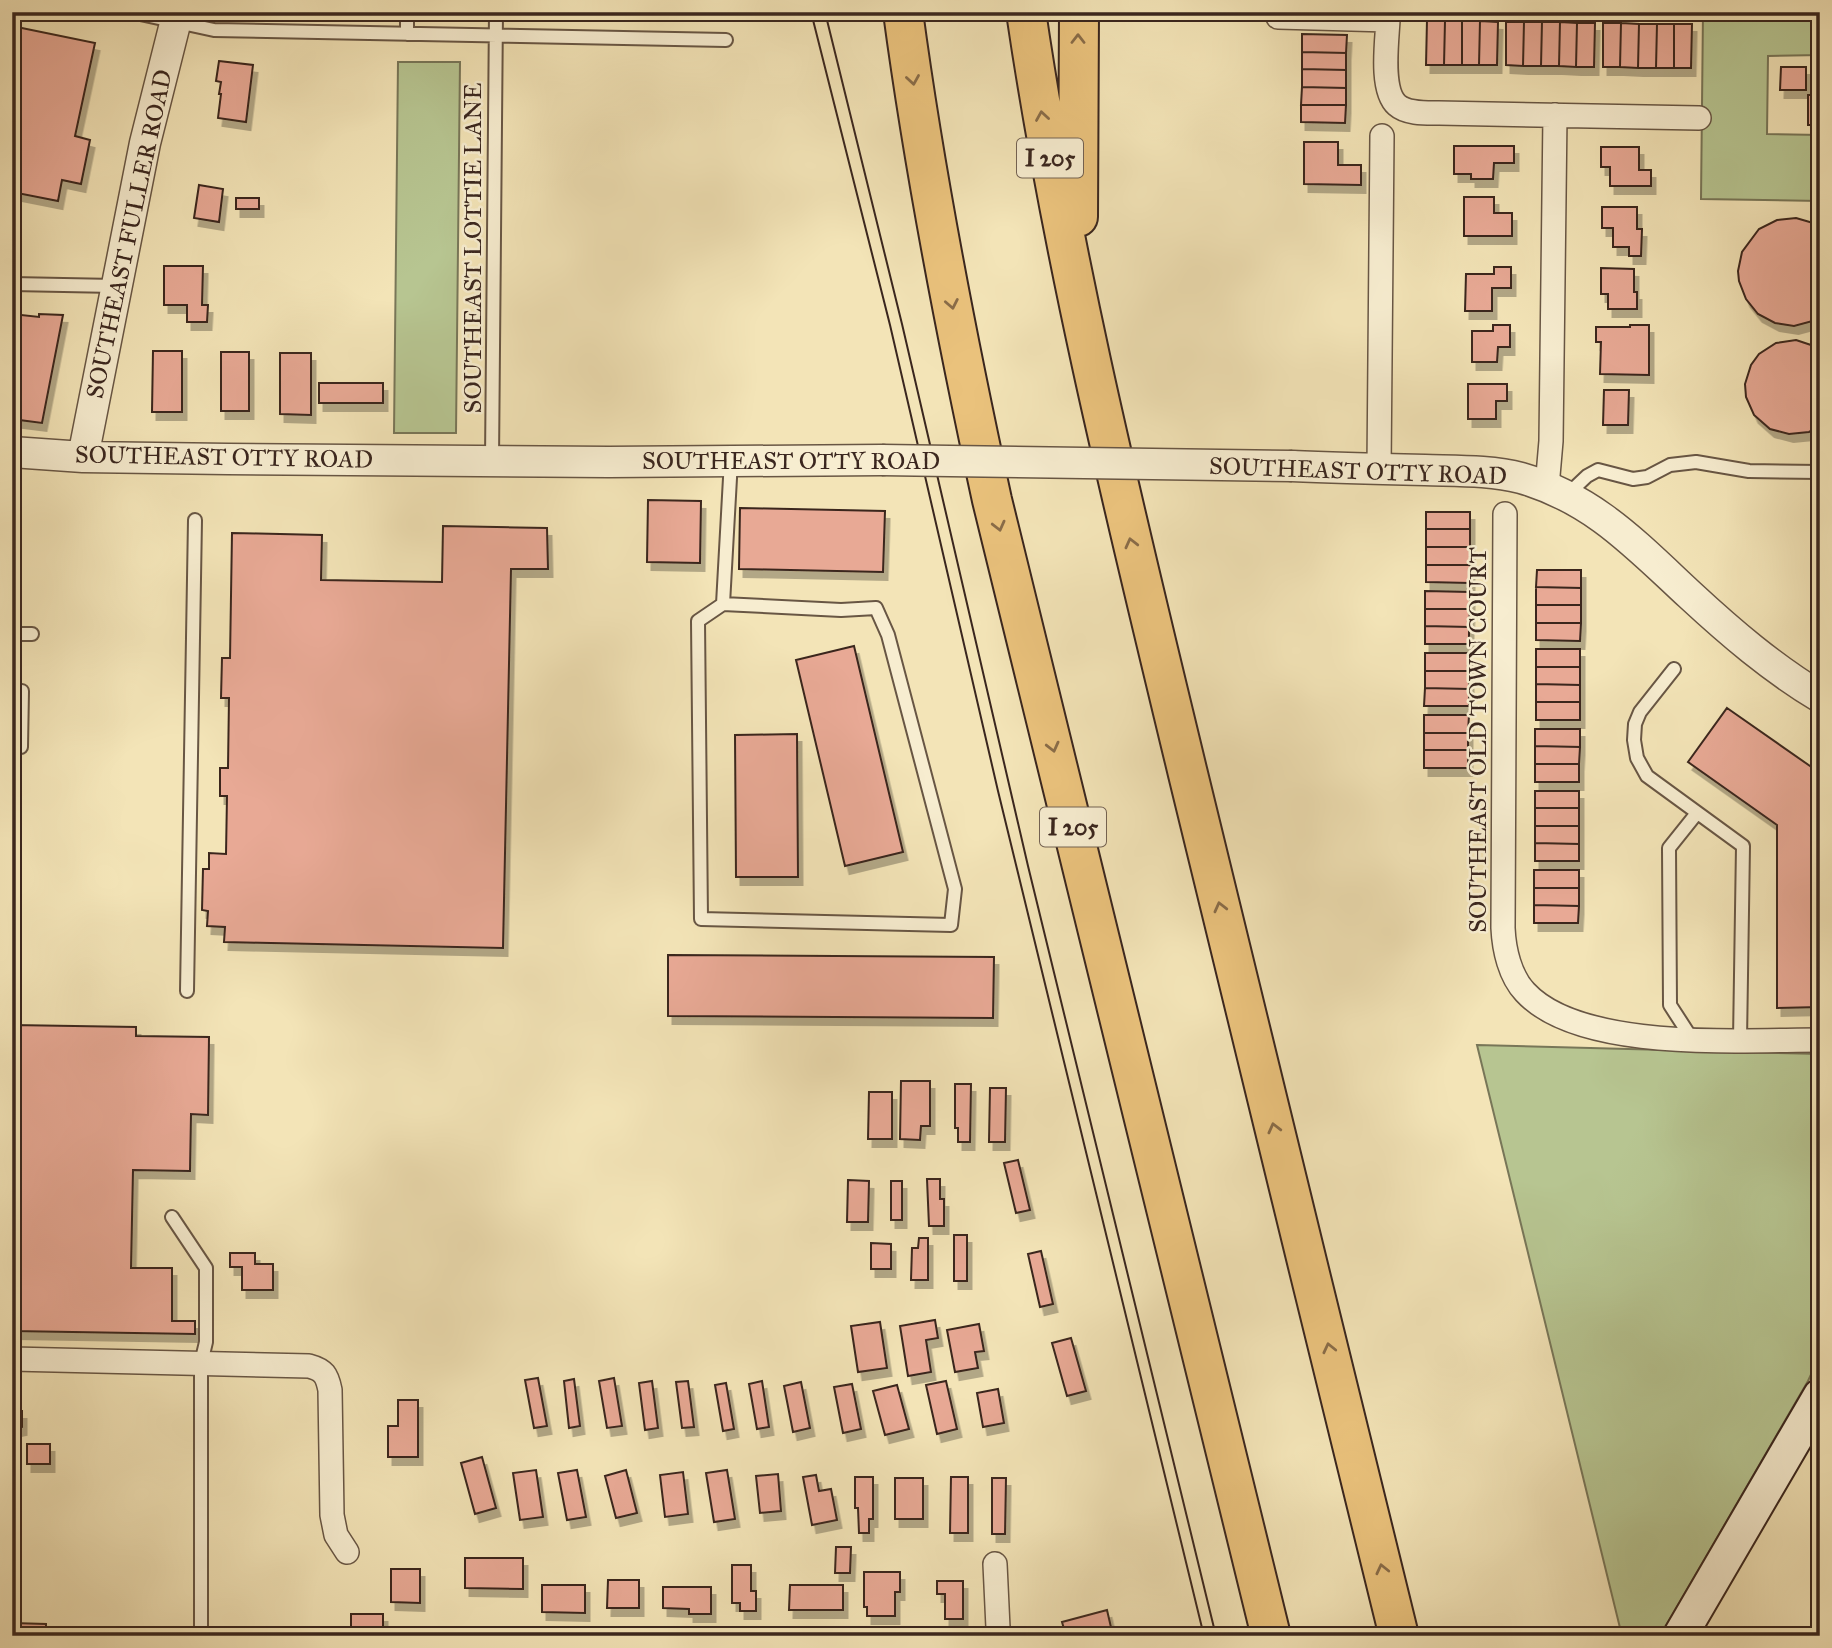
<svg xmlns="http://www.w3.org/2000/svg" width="1832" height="1648" font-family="'IM FELL Great Primer',serif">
	<defs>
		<filter id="shadow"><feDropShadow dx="4.5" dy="8" stdDeviation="0" flood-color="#0004"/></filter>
	</defs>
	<rect width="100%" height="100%" fill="#f3e4b7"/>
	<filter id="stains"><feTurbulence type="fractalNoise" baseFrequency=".00286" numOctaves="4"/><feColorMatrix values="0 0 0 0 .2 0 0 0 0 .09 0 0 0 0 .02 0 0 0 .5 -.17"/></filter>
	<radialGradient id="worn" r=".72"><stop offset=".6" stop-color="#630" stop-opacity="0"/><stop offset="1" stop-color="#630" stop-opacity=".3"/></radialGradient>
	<!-- green -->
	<path fill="#b7c591" stroke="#787658" stroke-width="2" d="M1703,12H1820V55L1768,56L1767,134L1820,135V201L1701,199Z
		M398,62H460L456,433H394Z
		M1477,1045L1820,1054V1355L1808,1381L1660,1636H1622Z"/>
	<!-- building -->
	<path fill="#e8a995" stroke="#3a261e" stroke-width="2" filter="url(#shadow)" d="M1427,20L1445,21L1444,65H1426Z
		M1445,21H1462V65H1444Z
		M1462,21H1480L1479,65H1462Z
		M1480,21L1498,22L1497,65H1479Z
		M1506,22H1524L1523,66L1506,65Z
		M1524,22H1542L1541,66H1523Z
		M1542,22H1560L1559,66H1541Z
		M1560,22L1577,23L1576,67L1559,66Z
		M1577,23H1595L1594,67H1576Z
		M1603,23H1621L1620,67H1603Z
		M1621,23L1639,24L1638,68L1620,67Z
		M1639,24H1657L1656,68H1638Z
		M1657,24H1674V68H1656Z
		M1674,24H1692L1691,68H1674Z
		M12,26L95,43L75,136L90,140L81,184L62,180L58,201L12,192Z
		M1302,34L1347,35L1346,53L1302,52Z
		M1302,52L1346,53V70L1302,69Z
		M219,61L253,65L246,122L218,118L221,94H219L221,82L216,81Z
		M1781,67H1806V90H1780Z
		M1302,69L1346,70V88L1302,87Z
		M1302,87L1346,88V105H1301Z
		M1808,95H1820V125H1808Z
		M1301,105H1346L1345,123L1301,122Z
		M1304,142H1338V165H1361V185L1304,184Z
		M1454,146H1514V163H1494L1493,179H1471V174H1454Z
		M1601,147H1639V170H1651V186H1610V167H1601Z
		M199,185L223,189L219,222L194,218Z
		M1464,197H1494V213H1512V236H1464Z
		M236,198H259V209H236Z
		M1602,207H1637V229H1642L1641,256H1629V247H1613V228H1602Z
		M1796,218L1820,225V319L1794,326L1775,323L1758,314L1746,299L1739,281L1738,271L1742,252L1759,229L1777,220Z
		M164,266H203L202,305H208L207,322H187V305H164Z
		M1494,267H1511V288H1492V311H1465L1466,274H1494Z
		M1601,268L1634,269V292H1637V309H1608V294H1601Z
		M12,314L39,317V314L63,315L42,423L12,419Z
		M1493,325H1510V347H1498L1497,362H1472V331H1493Z
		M1630,325H1649V375L1600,374L1601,342H1596V327H1630Z
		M1796,340L1820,348V426L1809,432L1789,434L1770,429L1754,415L1746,397L1745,384L1751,365L1759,354L1776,343Z
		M153,351H182V412H152Z
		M221,352H249V411H221Z
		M280,353H311V415L280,414Z
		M319,383H383V403H319Z
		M1468,384H1507V401H1496V419H1468Z
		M1604,390H1629L1628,425H1603Z
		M648,500L701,501L700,563L647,562Z
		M740,508L885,511L883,572L739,569Z
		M1426,512H1470V529H1426Z
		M443,526L547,528L548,569H511L503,948L224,942L225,927L207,926L208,911L202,910L203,869H209V853L226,854L227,796H220V768H228L229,698H221L222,658H230L232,533L322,535L321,580L442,582Z
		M1426,529H1470V547H1426Z
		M1426,547H1470V565H1426Z
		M1426,565H1470V583L1426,582Z
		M1537,570H1581V588L1536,587Z
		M1536,587L1581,588V605H1536Z
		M1425,591L1470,592V609H1425Z
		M1536,605H1581V623H1536Z
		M1425,609H1470L1469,627L1425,626Z
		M1536,623H1581L1580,641L1536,640Z
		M1425,626L1469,627V644H1425Z
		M854,646L903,852L845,866L796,660Z
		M1536,649H1580V667H1536Z
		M1425,653H1469V671H1425Z
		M1536,667H1580V685L1536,684Z
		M1425,671H1469V689L1425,688Z
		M1536,684L1580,685V702H1536Z
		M1425,688L1469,689V706H1424Z
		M1536,702H1580V720H1536Z
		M1727,708L1820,773V1007L1777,1008V825L1688,762Z
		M1424,715H1469L1468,733H1424Z
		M1535,729H1580V747L1535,746Z
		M1424,733H1468V750H1424Z
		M797,734L798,877H736L735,735Z
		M1535,746L1580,747L1579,764H1535Z
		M1424,750H1468V768H1424Z
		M1535,764H1579V782H1535Z
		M1535,791H1579V808H1535Z
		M1535,808H1579V826H1535Z
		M1535,826H1579V844L1535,843Z
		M1535,843L1579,844V861H1535Z
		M1534,870H1579V888H1534Z
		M1534,888H1579V906L1534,905Z
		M1534,905L1579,906L1578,923H1534Z
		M668,955L994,957L993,1018L668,1016Z
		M12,1025L136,1027V1036L209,1037L208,1115L191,1114L190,1171L133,1170L131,1268H172V1321H195V1334L12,1331Z
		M901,1081H930V1126H921L920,1140L900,1139Z
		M955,1084H971L970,1142H958V1128H955Z
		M990,1088H1006L1005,1142H989Z
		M869,1092H892V1139H868Z
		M1018,1160L1030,1210L1016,1213L1004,1163Z
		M927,1179H940V1199H944V1226H929Z
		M848,1180L869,1181L868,1222H847Z
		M891,1181H902V1220H891Z
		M954,1235H967V1281H954Z
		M919,1238H928V1280H911L912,1248H918Z
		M871,1243L891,1244V1269H871Z
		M1041,1251L1053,1304L1040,1307L1028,1254Z
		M230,1253H255V1264H273V1290H242V1267H230Z
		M935,1320L938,1338L926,1340L931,1372L908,1376L900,1326Z
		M880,1322L887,1368L858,1372L851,1326Z
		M979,1324L984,1351L975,1352L978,1368L955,1372L947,1330Z
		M1071,1338L1086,1391L1067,1396L1052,1343Z
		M538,1378L547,1426L534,1428L525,1380Z
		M614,1378L622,1426L607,1428L599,1381Z
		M574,1379L580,1426L569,1428L564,1381Z
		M652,1381L658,1428L645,1430L639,1383Z
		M688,1381L694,1427L682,1428L676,1382Z
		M762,1381L769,1427L757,1429L749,1384Z
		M946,1381L957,1429L937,1434L926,1385Z
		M801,1382L810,1428L793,1432L784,1386Z
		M726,1383L734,1429L723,1431L715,1385Z
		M852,1384L861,1429L843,1433L834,1387Z
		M897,1385L909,1429L885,1435L873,1391Z
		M998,1389L1004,1423L983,1427L977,1393Z
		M398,1400H418V1457H388V1426H398Z
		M12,1411H22V1427L12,1429Z
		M27,1444H50V1464H27Z
		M482,1457L496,1508L475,1514L461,1463Z
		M536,1470L543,1517L520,1520L513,1473Z
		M577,1470L586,1517L567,1520L558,1473Z
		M626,1470L637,1513L616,1518L605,1476Z
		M727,1470L735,1519L714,1522L706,1473Z
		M683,1472L688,1514L665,1517L660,1475Z
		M778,1474L781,1511L760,1513L756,1476Z
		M816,1475L819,1491L831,1489L837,1520L812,1525L803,1477Z
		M855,1477H873V1519H869V1533H859L858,1508H855Z
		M951,1477H968V1533H950Z
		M895,1478H923V1519H895Z
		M992,1478H1006L1005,1534H992Z
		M836,1547H851L850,1573H835Z
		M465,1558H523V1589L465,1588Z
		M732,1565H751V1591H756V1611H740V1603H732Z
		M391,1569H420V1603L391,1602Z
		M864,1572H900V1592H895V1616H867V1607H864Z
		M608,1580H639V1608H607Z
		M937,1581H963V1619H945V1594H937Z
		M542,1585H585V1613L542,1612Z
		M790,1585H843V1610H789Z
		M663,1587H711V1614H689V1609L663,1608Z
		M1107,1610L1113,1636H1066L1062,1622Z
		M351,1614H383V1634H351Z
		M12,1623L46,1624V1636H12Z"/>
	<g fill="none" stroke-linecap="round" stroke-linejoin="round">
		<defs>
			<path id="service" d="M131,12L214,30L726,40
				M407,34V12
				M12,284L115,286
				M492,460L496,12
				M1567,495L1587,476L1598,470L1633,479L1647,477L1670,465L1696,462L1749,471L1820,472
				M723,604L841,610L876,608L888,635L955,889L951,925L701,919L698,621L723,604L731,460
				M12,634H32
				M1674,669L1640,712L1635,724L1634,740L1637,758L1647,776L1743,846L1740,1040
				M21,747L22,691
				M187,991L195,520
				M1692,1039L1670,1005L1669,848L1697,813
				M172,1217L206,1268V1342L201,1363V1636"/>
			<path id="minor" d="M1278,17L1388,20C1387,41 1380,90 1397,105C1407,114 1426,113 1439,113L1699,118
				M1379,469L1382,136
				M1547,487L1551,441L1555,115
				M1505,514L1503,928C1504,950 1510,976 1525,992C1580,1052 1743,1040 1820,1040
				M12,1359L309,1366C324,1370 327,1375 330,1390L332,1515L336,1535L347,1552
				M995,1564L998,1628L1001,1636"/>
			<path id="tertiary" d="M12,452L83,457L228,459L609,462L882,460
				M83,457L145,143L178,12
				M1292,466C1337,468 1381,469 1425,470C1456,471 1491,470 1521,478C1594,499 1636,545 1690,595C1731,633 1772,668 1820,697"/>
			<path id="secondary" d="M1680,1636L1820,1396"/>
			<path id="motorway" d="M903,12C925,176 957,339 992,500L1271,1636
				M1026,12C1064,269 1127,521 1188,774C1258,1061 1328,1349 1399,1636
				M1078,217L1079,12"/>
		</defs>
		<!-- service casing -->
		<use href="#service" stroke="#685644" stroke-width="16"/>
		<!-- minor casing -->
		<use href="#minor" stroke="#685644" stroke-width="26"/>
		<!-- tertiary casing -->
		<use href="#tertiary" stroke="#685644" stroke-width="33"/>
		<!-- secondary casing -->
		<use href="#secondary" stroke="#3a261e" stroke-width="37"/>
		<!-- motorway casing -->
		<use href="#motorway" stroke="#3a261e" stroke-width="42"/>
		<!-- service -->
		<use href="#service" stroke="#f7edd0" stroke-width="12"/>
		<!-- minor -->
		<use href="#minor" stroke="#f7edd0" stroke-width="23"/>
		<!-- tertiary -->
		<use href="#tertiary" stroke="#f7edd0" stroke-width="30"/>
		<!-- secondary -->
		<use href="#secondary" stroke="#f7edd0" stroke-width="33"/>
		<!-- motorway -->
		<use href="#motorway" stroke="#eac27c" stroke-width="38"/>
		<!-- tram -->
		<path stroke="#3a261e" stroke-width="2" d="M811,12L890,325L998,791L1204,1636
			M825,12L902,324L1028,866L1216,1636"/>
		<defs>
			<path id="tertiary-bridge" d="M882,460L1292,466"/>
		</defs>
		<!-- tertiary-bridge casing -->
		<use href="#tertiary-bridge" stroke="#685644" stroke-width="33" stroke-linecap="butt"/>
		<!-- tertiary-bridge -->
		<use href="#tertiary-bridge" stroke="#f7edd0" stroke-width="30"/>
	</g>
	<!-- one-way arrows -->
	<defs><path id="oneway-chevron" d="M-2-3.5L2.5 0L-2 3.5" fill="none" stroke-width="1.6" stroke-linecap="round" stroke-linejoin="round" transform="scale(1.75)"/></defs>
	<g stroke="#896c48">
		<use href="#oneway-chevron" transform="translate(1078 39) rotate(-90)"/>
		<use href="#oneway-chevron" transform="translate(913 80) rotate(81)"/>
		<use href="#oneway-chevron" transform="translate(1042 116) rotate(-99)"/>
		<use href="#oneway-chevron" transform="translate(952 304) rotate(79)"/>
		<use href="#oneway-chevron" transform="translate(999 526) rotate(76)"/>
		<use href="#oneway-chevron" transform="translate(1131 543) rotate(-104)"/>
		<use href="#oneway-chevron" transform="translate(1053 747) rotate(76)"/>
		<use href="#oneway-chevron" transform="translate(1220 907) rotate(-104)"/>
		<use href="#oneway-chevron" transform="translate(1274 1128) rotate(-104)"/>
		<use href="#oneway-chevron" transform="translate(1329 1348) rotate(-103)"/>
		<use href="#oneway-chevron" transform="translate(1382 1569) rotate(-103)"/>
	</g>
	<g text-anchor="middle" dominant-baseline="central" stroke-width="5" stroke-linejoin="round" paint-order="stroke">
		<!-- shield labels -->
		<g fill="#f7edd0" stroke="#736253" stroke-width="2">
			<rect x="1017" y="138.5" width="66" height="39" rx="5"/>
			<rect x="1040" y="807.5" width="66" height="39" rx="5"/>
		</g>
		<g font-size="23" font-weight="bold" fill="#3a261e">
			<text x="1050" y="158">I 205</text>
			<text x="1073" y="827">I 205</text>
		</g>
		<!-- street labels -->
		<g font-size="24" fill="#3a261e" stroke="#f7edd0">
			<text transform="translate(129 234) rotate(-78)">SOUTHEAST FULLER ROAD</text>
			<text transform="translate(473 248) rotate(-90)">SOUTHEAST LOTTIE LANE</text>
			<text transform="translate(224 457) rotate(1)">SOUTHEAST OTTY ROAD</text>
			<text x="791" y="461">SOUTHEAST OTTY ROAD</text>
			<text transform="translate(1358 471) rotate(2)">SOUTHEAST OTTY ROAD</text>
			<text transform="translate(1478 740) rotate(-90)">SOUTHEAST OLD TOWN COURT</text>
		</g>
	</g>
	<!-- margin -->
	<rect width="1832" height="1648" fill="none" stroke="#f3e4b7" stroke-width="42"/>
	<rect x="14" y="14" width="1804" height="1620" fill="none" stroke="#3a261e" stroke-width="3.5"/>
	<rect x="21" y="21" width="1790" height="1606" fill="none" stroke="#3a261e" stroke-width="2"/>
	<rect width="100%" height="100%" filter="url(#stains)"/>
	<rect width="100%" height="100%" fill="url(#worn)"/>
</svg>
